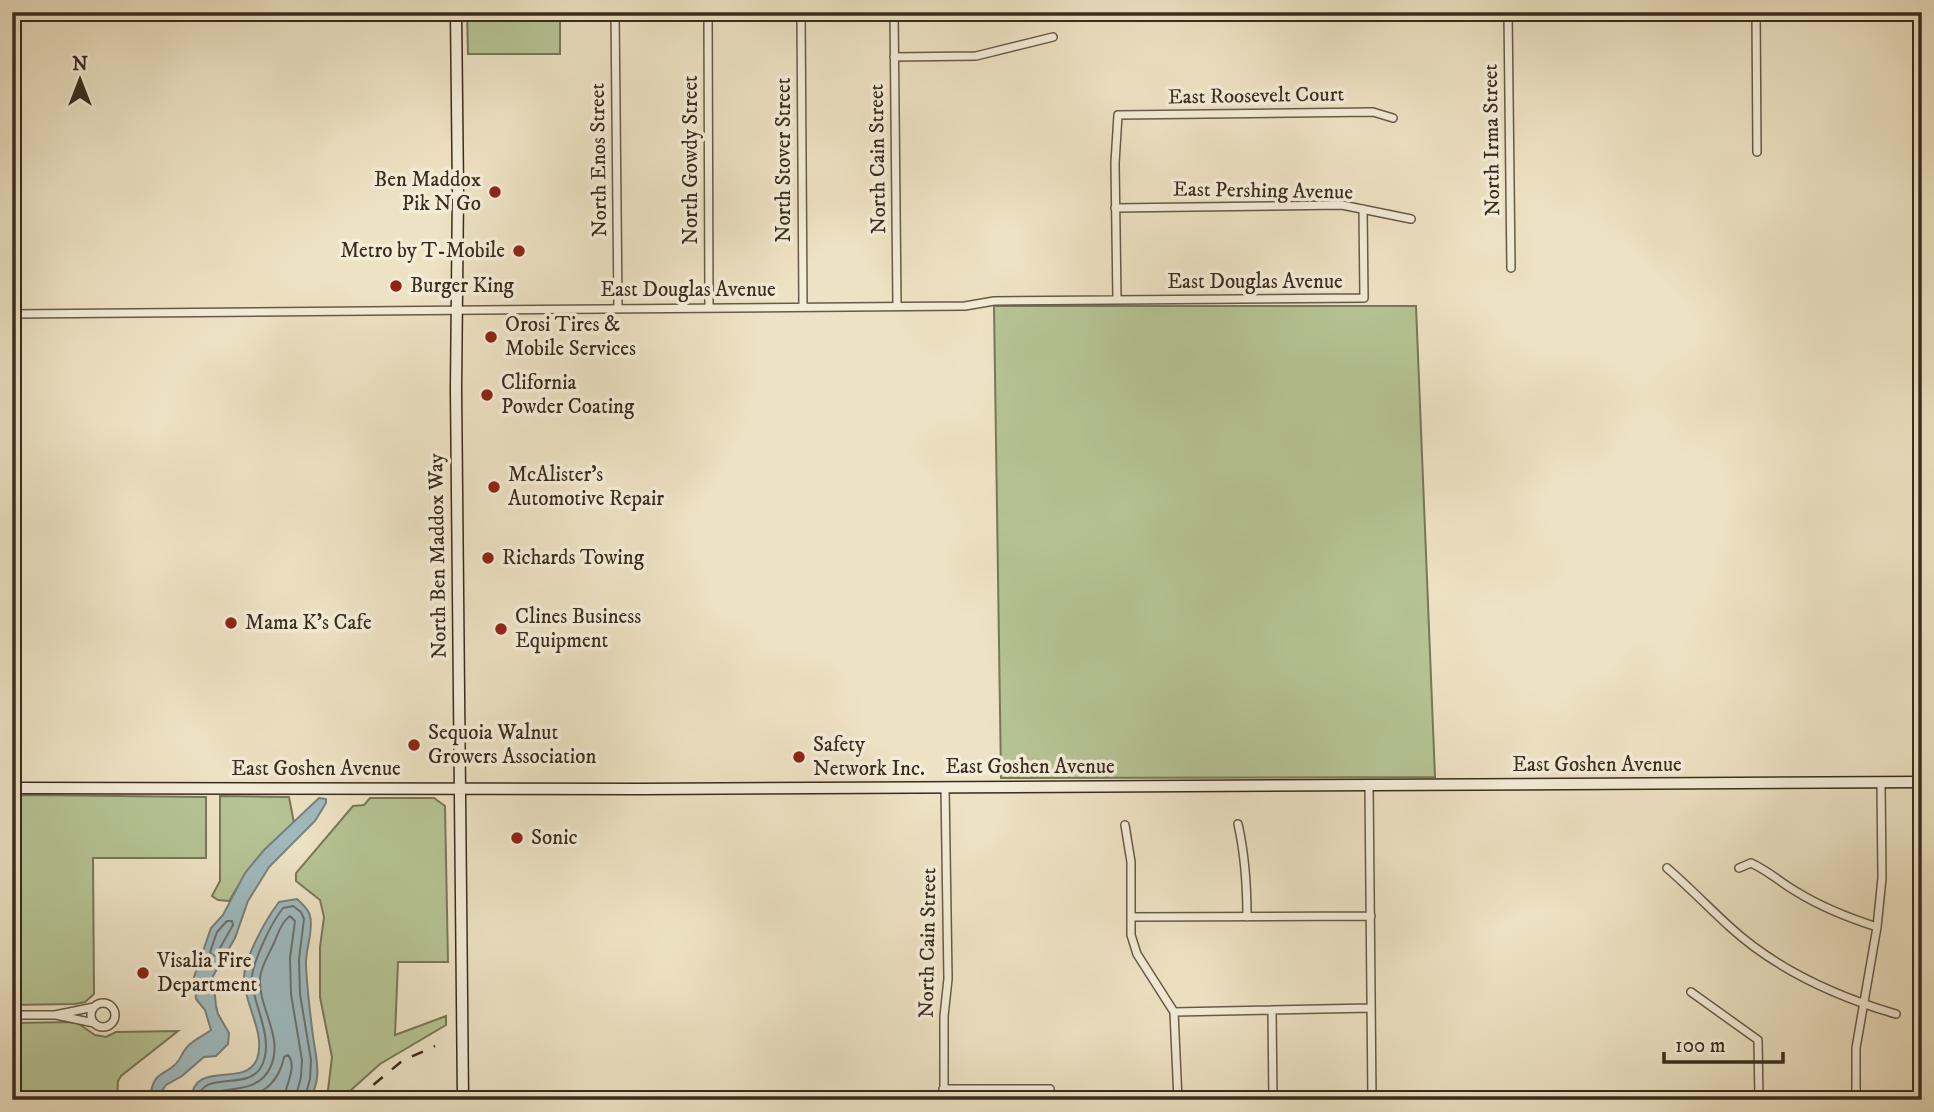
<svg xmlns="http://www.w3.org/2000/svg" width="1934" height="1112" font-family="'IM FELL DW Pica',serif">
	<rect width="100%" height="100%" fill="#ede2c3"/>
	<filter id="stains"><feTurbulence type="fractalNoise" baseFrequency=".00286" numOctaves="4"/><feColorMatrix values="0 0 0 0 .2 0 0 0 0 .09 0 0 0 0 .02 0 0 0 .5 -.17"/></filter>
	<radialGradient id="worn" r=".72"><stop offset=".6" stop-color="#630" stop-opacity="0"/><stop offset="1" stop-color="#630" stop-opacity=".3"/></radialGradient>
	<!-- green -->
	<path fill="#b6c495" stroke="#787859" stroke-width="2" d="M467,12H560V54H468Z
		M994,306H1416L1435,777L1001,778Z
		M28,795L206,797V858H93L94,994L85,1002L75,1004L12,1005V796Z
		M220,796L289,797L294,823C265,849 249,867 229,901L218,900L212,896L220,881Z
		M370,798H434L445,806L448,962H398L395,1035L446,1016V1025L380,1064L340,1100H323L328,1090L332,1057L320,997V947L324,917L320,900L296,881V873L353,806L364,805Z
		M76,1022L95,1035L106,1037L116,1032L178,1031L121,1076L118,1081L117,1100H12V1023Z"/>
	<!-- water -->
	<path fill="#9fbabf" stroke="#77817e" stroke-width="2" d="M319,798L326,799V803L315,821L269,867L248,901L235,938L213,976L216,1006L218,1014L229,1033L228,1044L216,1056L204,1057L182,1076L166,1085L156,1099L150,1098C153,1068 167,1077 179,1060C182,1055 184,1050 188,1046C195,1039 203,1036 211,1030L205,1010L196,999L194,977L211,928L223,915L245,873L264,850Z
		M297,899C302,904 309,909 310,916C314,931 305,950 306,965C307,989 310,1012 313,1036C316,1059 323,1078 309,1100H191C194,1058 245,1089 257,1059C266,1034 245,1005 244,980C243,960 266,919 279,902Z"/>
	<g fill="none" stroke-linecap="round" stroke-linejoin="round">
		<!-- shore -->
		<path stroke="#6c736e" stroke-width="2" d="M227,921H232L233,925L216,955L212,956L210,952L217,932Z
			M198,1100C202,1067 251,1095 263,1063C273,1038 255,1008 252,983C250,965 272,922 283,908L293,906L301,912L304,919L299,959L300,994L311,1060L310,1079L304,1100
			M207,1100C214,1082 255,1099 270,1068C285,1038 258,1008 260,978C261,966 269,954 274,943C278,933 282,922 290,916L295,921L290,958L291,994L302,1060L301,1077L295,1100
			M243,1100C266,1092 279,1081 284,1057L288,1055C298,1067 285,1085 284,1100"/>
		<defs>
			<path id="street" d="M615,12L618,308
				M708,12L709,308
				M801,12L803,307
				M894,12L897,306
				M1508,12L1511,268
				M1756,12L1757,152
				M894,57L976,56L1053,37
				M1115,208L1342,205L1411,219
				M1117,300L1115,163L1118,115L1373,112L1393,118
				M12,314L965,306L994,301L1364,298L1363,209
				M1369,785L1372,1100
				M1238,824C1245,855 1247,885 1247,917
				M1125,825L1131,862V935L1137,954L1174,1012L1371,1008
				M1667,868C1689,887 1709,908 1730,927C1777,970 1835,996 1896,1014
				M1739,868L1751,863C1769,871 1781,883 1797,892C1823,908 1849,918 1877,927
				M1131,917L1371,916
				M1691,992L1758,1040L1759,1100
				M91 1015a12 12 0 1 1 24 0a12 12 0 1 1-24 0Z
				M1272,1010L1273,1100
				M1174,1012L1178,1100
				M12,1015H55L94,1007
				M56,1015L94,1023
				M943,1089H1050
				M944,1100V1016L948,979L945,787
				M1856,1100V1048L1877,927L1882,878L1881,783"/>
			<path id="secondary" d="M456,12L458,192L456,389L463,1100
				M12,788L642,789L1922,782"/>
		</defs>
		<!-- street casing -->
		<use href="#street" stroke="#675a46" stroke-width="10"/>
		<!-- secondary casing -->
		<use href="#secondary" stroke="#3a2c1d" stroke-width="13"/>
		<!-- street -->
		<use href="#street" stroke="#f3ecd8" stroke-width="7"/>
		<!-- secondary -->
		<use href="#secondary" stroke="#f3ecd8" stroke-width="10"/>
		<!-- rail -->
		<path stroke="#3a2c1d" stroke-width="2.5" stroke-dasharray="12 12" stroke-linecap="butt" d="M355,1100L402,1061L435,1046"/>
	</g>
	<!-- markers -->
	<g fill="#8f2418" stroke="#f3ecd8" stroke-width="2.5">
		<circle cx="495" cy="192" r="7"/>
		<circle cx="519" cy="251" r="7"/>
		<circle cx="396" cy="286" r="7"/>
		<circle cx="491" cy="337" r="7"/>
		<circle cx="487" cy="395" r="7"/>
		<circle cx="494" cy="487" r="7"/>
		<circle cx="488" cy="558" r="7"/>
		<circle cx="231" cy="623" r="7"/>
		<circle cx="501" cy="629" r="7"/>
		<circle cx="414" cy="745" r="7"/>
		<circle cx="799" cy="757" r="7"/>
		<circle cx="517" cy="838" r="7"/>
		<circle cx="143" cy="973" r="7"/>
	</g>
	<g text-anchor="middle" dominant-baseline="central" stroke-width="7" stroke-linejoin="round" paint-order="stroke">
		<!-- street labels -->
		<g font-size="21" fill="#3a2c1d" stroke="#f3ecd8">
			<text transform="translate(1256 96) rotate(-1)">East Roosevelt Court</text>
			<text transform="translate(1492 140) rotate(-91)">North Irma Street</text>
			<text transform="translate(878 159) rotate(-91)">North Cain Street</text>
			<text transform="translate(599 160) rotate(-91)">North Enos Street</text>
			<text transform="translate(691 160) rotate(-90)">North Gowdy Street</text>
			<text transform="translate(784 160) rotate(-90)">North Stover Street</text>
			<text transform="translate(1263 191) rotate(1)">East Pershing Avenue</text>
			<text x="1255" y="282">East Douglas Avenue</text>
			<text x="688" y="290">East Douglas Avenue</text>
			<text transform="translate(438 556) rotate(-91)">North Ben Maddox Way</text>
			<text x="1597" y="765">East Goshen Avenue</text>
			<text x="1030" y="767">East Goshen Avenue</text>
			<text x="316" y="769">East Goshen Avenue</text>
			<text transform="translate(928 943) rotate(-89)">North Cain Street</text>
		</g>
		<!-- poi labels -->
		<g font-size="21" fill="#3a2c1d" stroke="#f3ecd8" text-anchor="start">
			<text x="481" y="180" text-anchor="end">Ben Maddox<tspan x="481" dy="24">Pik N Go</tspan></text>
			<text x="505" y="251" text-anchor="end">Metro by T-Mobile</text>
			<text x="410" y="286">Burger King</text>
			<text x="505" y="325">Orosi Tires &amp;<tspan x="505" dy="24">Mobile Services</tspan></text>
			<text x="501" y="383">Clifornia<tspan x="501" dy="24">Powder Coating</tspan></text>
			<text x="508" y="475">McAlister's<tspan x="508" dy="24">Automotive Repair</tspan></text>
			<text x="502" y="558">Richards Towing</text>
			<text x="515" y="617">Clines Business<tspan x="515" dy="24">Equipment</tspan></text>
			<text x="245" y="623">Mama K's Cafe</text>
			<text x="428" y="733">Sequoia Walnut<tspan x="428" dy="24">Growers Association</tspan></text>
			<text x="813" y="745">Safety<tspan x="813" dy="24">Network Inc.</tspan></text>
			<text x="531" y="838">Sonic</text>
			<text x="157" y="961">Visalia Fire<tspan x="157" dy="24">Department</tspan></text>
		</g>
	</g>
	<!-- margin -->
	<rect width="1934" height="1112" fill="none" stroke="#ede2c3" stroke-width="42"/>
	<rect x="14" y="14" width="1906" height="1084" fill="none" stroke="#3a2c1d" stroke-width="3.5"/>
	<rect x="21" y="21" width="1892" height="1070" fill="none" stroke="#3a2c1d" stroke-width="2"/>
	<!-- north arrow -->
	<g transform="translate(80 80)" stroke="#f3ecd8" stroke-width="5" paint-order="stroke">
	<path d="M0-5L12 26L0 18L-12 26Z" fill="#3a2c1d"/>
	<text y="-10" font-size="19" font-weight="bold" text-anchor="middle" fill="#3a2c1d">N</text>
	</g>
	<!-- scale -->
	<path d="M1664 1052v10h119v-10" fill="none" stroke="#3a2c1d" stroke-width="3.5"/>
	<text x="1675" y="1052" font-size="21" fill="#3a2c1d" stroke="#f3ecd8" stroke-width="5" paint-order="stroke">100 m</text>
	<rect width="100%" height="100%" filter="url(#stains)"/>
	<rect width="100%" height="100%" fill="url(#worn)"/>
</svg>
